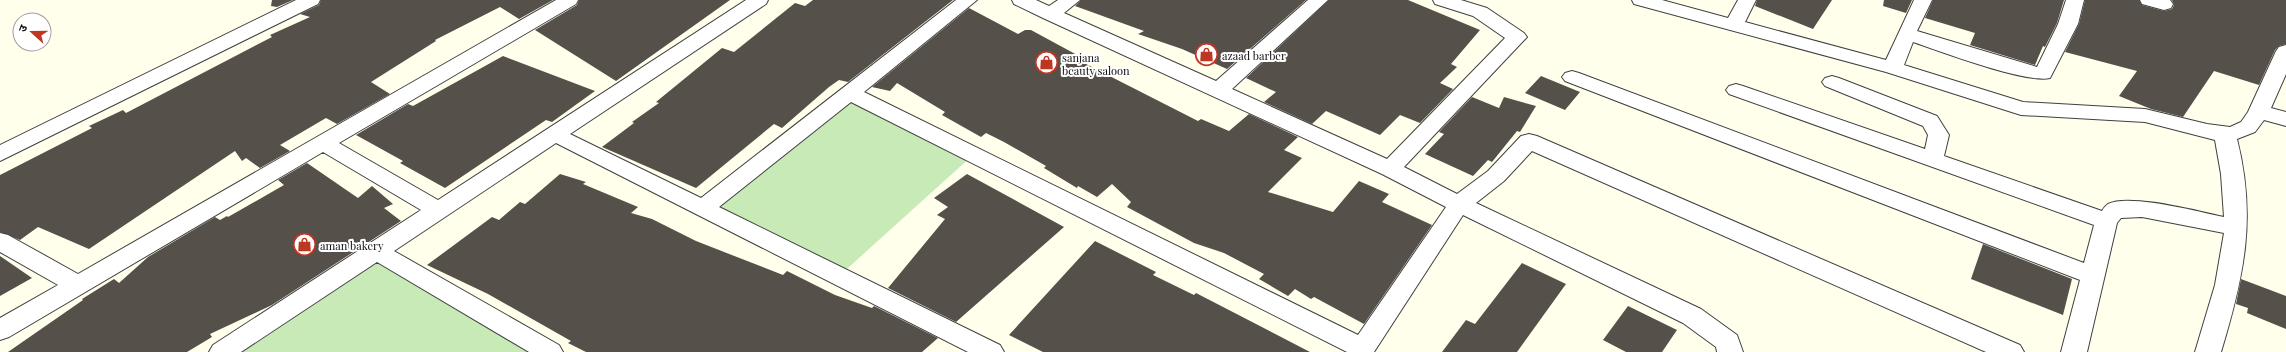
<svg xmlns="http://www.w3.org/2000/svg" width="2286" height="352" font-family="'Playfair Display','Noto Sans Devanagari',serif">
	<rect width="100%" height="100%" fill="#ffffec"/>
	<!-- green -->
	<path fill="#c7eab6" d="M850,93L973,155L839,276L703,208Z
		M376,251L550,352H222Z"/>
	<!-- building -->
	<path fill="#555049" d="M272,0H293L277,7L271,6Z
		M321,0H553L519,19L500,7L435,40L436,41L371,82L390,94L337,124L326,118L280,145L290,151L260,168L246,158L242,161L235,151L89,249L38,227L20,240L0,232V175L92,128L89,126L123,110L126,113L272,37L270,35L310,17L300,14L319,5Z
		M579,0H730L616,81L535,30L577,5Z
		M813,0H953L848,82L839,80L829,87L782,128L774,124L696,188L602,147L634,123L632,122L659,103L656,102L722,48L734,52L795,3L805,6Z
		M1081,0H1306L1227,69L1182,49L1138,34L1144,31L1075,6Z
		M1329,0H1408L1480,30L1451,64L1457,67L1440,83L1453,89L1420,123L1400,115L1380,135L1326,111L1312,124L1264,102L1276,92L1246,78Z
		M1757,0H1832L1813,29L1755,6Z
		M1884,0H1912L1906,13L1883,6Z
		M1933,0H2064L2057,23L2045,47L2043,46L2035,65L1970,45L1975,33L1925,18Z
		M2085,0H2139L2142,5L2164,11L2172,9L2174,5L2172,0H2286V44L2279,46L2275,50L2259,85L2214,71L2183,117L2151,109L2119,96L2137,71L2065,52L2079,24Z
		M969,8L1018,34L1025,30H1031L1090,62L1086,64L1198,121L1201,119L1229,131L1249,114L1298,137L1284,150L1302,158L1268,192L1333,212L1359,181L1389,194L1382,202L1432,225L1364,324L1314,297L1311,299L1295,289L1288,296L1259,279L1264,274L1224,253L1194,243L1127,207L1131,202L1112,184L1097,197L1078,186L1077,188L1044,168L1046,166L1004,142L986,133L981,137L942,115L945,112L897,83L890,91L872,87Z
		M503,56L595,91L552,122L546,120L445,188L400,163L403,161L356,135L408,104L413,106Z
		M1541,76L1580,92L1565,110L1525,93Z
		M1472,97L1499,108L1504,97L1536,106L1520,132L1517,131L1492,162L1488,160L1473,176L1425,154L1444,134L1439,132Z
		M307,163L358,198L372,186L393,204L384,208L401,221L272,305L210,334L212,337L187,352H8L83,300L82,299L114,279L119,283L148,257L215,217L220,220L227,216L228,217L284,185L278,180Z
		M560,174L586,182L583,184L638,207L631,213L652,219L696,241L783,275L787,271L835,295L872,308L874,306L938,338L922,352H586L568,343L571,341L488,294L427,265L492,217L499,220L520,202L525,204Z
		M967,174L1064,227L956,322L888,288L945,219L937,215L948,207L934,198Z
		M1095,241L1156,272L1153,275L1194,295L1196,293L1310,352H1043L1009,335Z
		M1983,244L2072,279L2063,315L1971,279Z
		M0,256L32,278L0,296Z
		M1522,263L1566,284L1517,352H1442L1466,320L1475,324Z
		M2241,279L2286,296V329L2247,313L2248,308L2236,304Z
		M1628,306L1677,330L1662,352H1626L1603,340Z"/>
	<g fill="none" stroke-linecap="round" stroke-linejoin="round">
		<defs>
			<path id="minor" d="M296,0H320L318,4L0,161V145Z
				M556,0H578L576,4L339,143L438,200L746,0H768L766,4L570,134L701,198L956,0H977L864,92L1358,335L1446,207L1382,174L1043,18L1014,4L1012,0H1036L1049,6L1058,0H1080L1064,13L1216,81L1308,0H1328L1232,89L1387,159L1505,38L1473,16L1435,4L1433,0H1461L1487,8L1524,33L1527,37L1404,167L1457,194L1488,171L1521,136L1529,134L1537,136L2020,345L2024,352H1986L1532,151L1504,181L1476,203L1701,309L1737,335L1743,352H1717L1716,347L1683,323L1463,215L1374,352H1347L851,102L719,207L1000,345L1004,352H968L556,143L394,251L559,345L563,352H529L377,262L241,352H209L213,345L421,210L323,152L9,337L0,340V318L58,285L0,252V233L8,235L78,274Z
				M1632,0H1662L1728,18L1738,0H1756L1745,22L1886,60L1914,0H1932L1917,31L2037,67L2058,24L2066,0H2084L2078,24L2050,78C2027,84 1939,51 1913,42L1904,65L2023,102L2145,109L2207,124L2230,127L2241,122L2248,112L2276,51L2279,47L2286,45V74L2271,108L2286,112V126L2264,120L2255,132L2237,139C2257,218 2244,276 2221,352H2195L2215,285L2224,233L2142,217L2121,218L2117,223L2087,352H2061L2080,280L1565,81L1562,77L1565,73L1572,71L1579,73L2084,263L2094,225L1729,94L1726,90L1729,86L1736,84L1743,86L1925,149L1928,135L1923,126L1825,86L1822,82L1825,78L1832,76L1839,78L1937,116L1949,135L1944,156L2102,211C2103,209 2105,206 2108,204C2129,193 2200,212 2224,217L2221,174L2215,140L2145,122L2021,115L1886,72L1634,4Z
				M2140,0H2170L2173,4L2171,8L2164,10L2142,4Z"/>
		</defs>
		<!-- minor casing -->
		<use href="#minor" stroke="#404040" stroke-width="2"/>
		<!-- minor -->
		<use href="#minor" fill="#fff" fill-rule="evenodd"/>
	</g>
	<!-- icons -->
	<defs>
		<symbol id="shop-ring" viewBox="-11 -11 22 22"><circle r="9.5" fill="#fff" stroke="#be3723" stroke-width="1.5"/><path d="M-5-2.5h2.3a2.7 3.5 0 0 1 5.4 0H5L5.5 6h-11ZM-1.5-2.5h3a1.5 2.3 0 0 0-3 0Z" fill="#be3723"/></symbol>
	</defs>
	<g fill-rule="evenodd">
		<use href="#shop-ring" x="1194" y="42" width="25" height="25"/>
		<use href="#shop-ring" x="1034" y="50" width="25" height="25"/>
		<use href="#shop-ring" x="292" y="232" width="25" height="25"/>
	</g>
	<g text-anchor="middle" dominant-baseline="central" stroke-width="4" stroke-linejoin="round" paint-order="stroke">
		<!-- poi labels -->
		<g font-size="11" fill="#0d0d0d" stroke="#fff" text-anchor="start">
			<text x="1222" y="55">azaad barber</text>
			<text x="1062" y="57">sanjana<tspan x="1062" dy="13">beauty saloon</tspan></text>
			<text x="320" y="245">aman bakery</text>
		</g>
	</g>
	<!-- north arrow -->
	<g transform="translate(32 32) rotate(291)"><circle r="19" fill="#ffffff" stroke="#9e9e9e"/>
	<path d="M0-3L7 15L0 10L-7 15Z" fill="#be3723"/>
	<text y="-6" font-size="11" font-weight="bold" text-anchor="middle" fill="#0d0d0d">उ</text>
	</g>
</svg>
